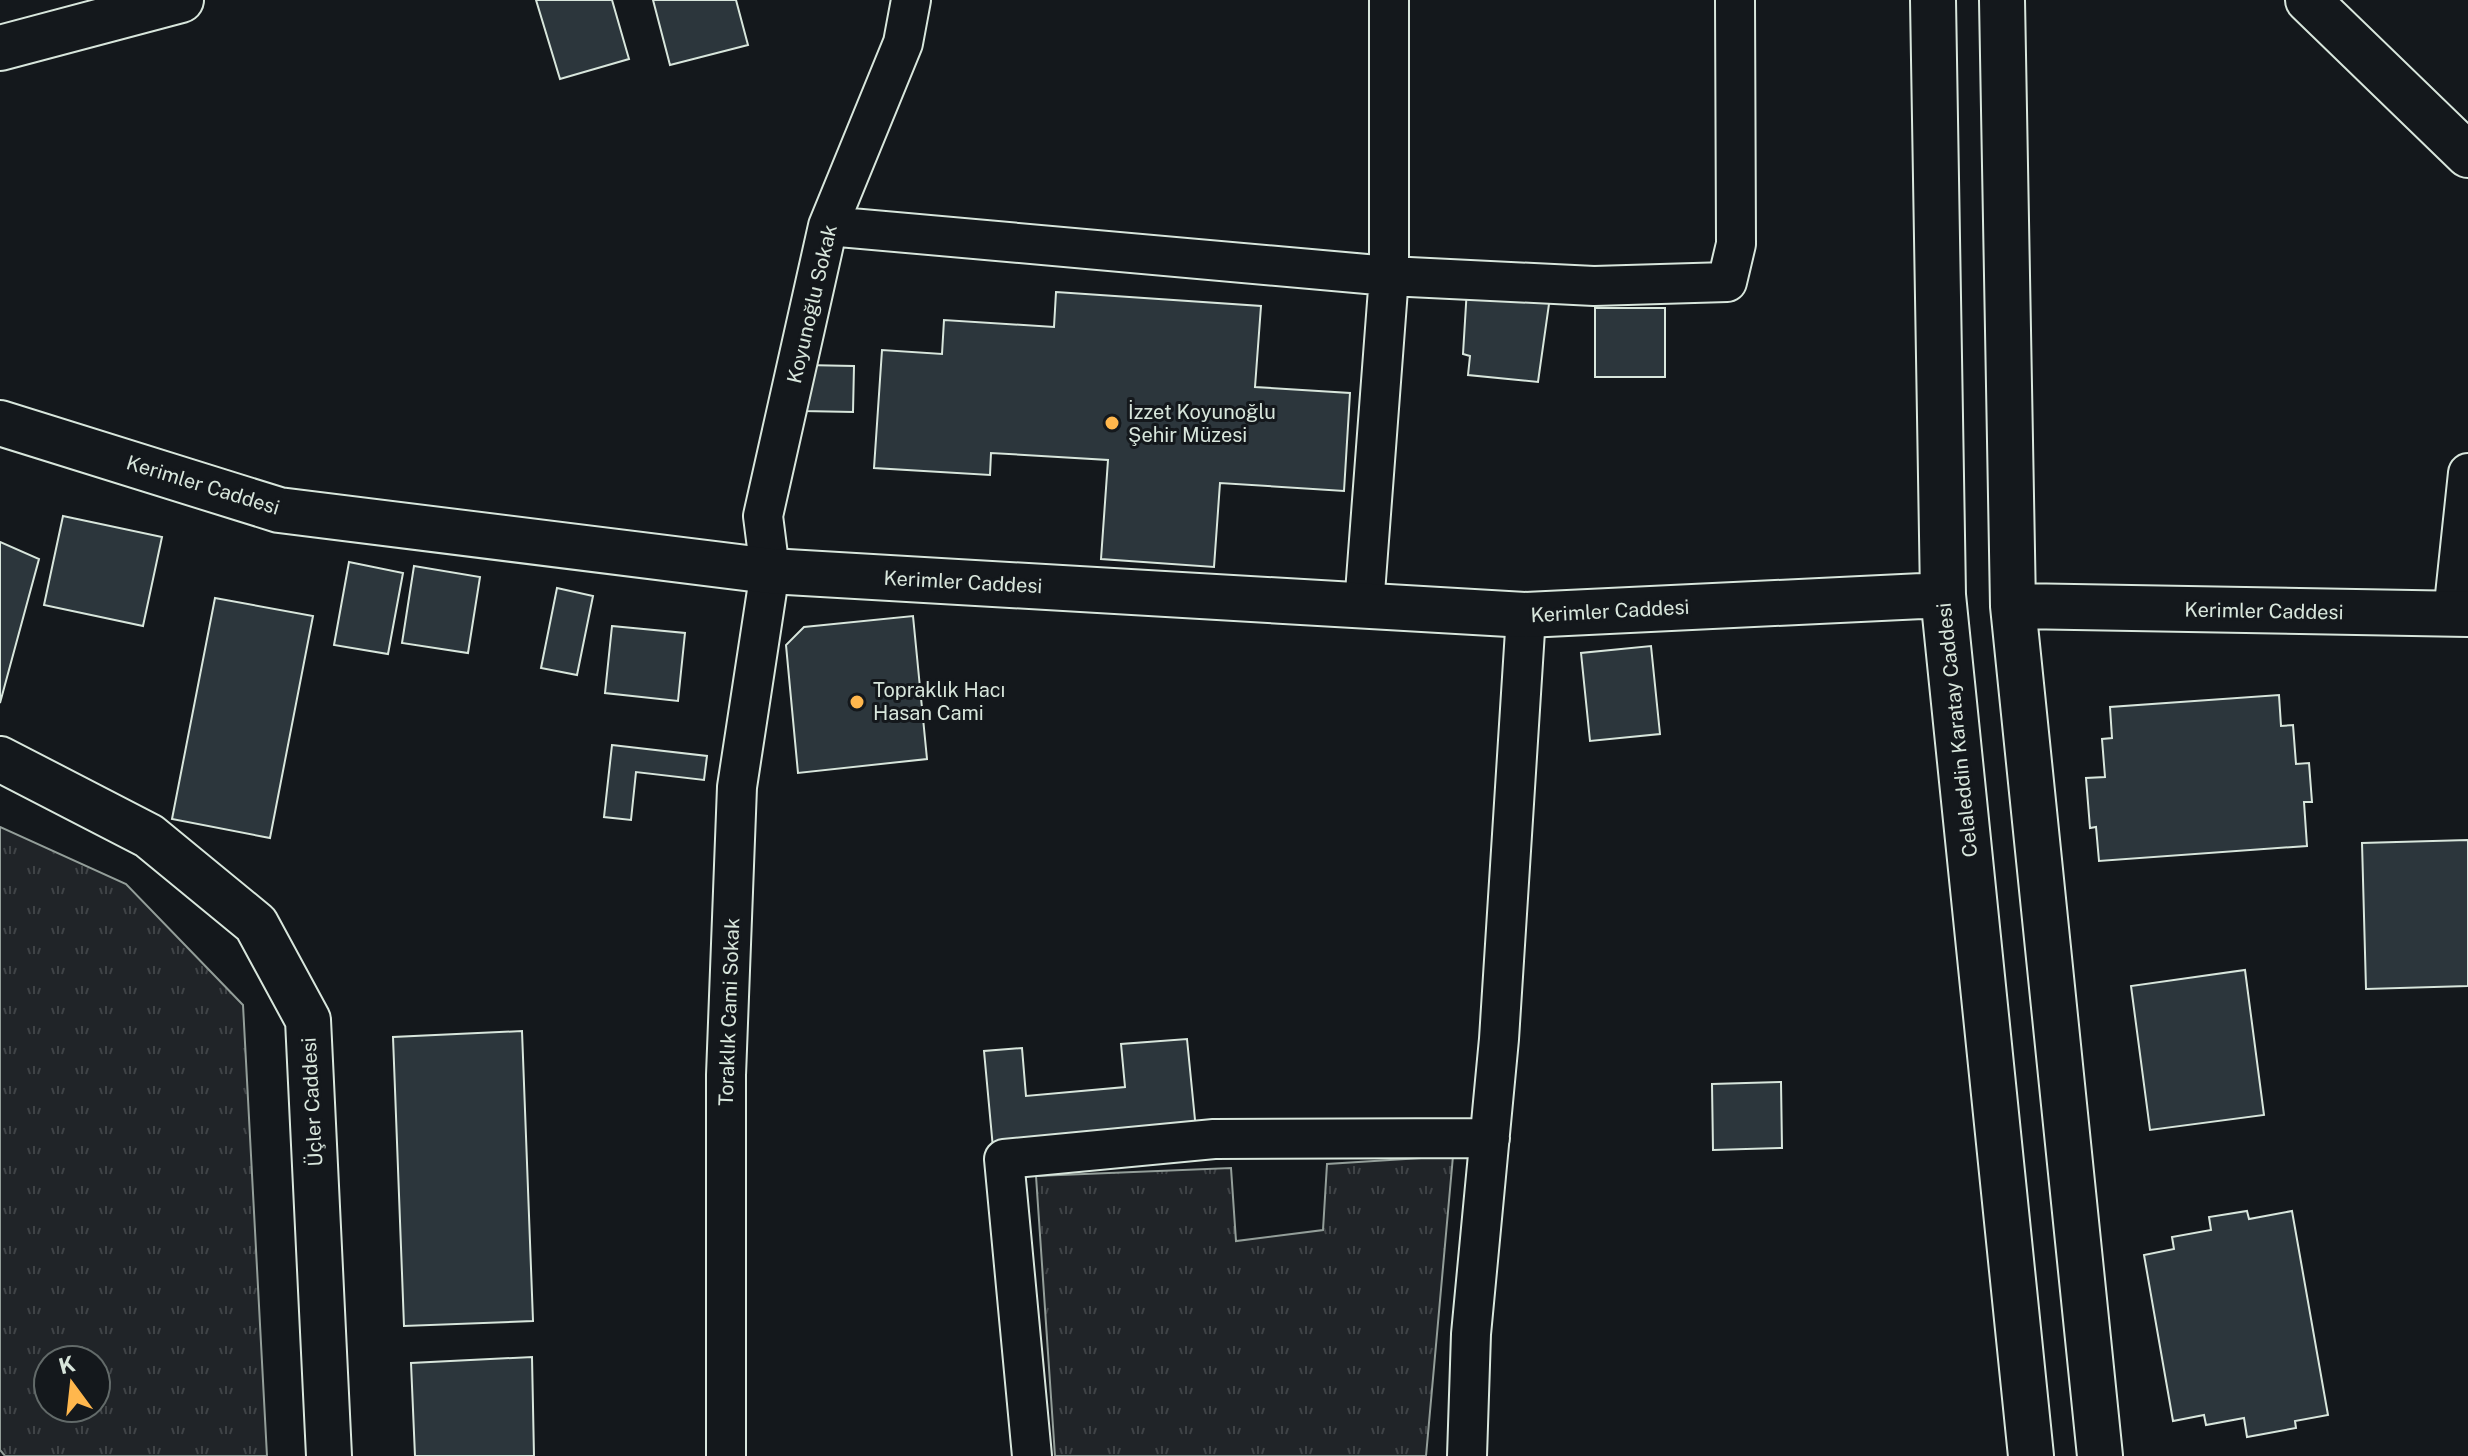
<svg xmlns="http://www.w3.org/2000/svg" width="2468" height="1456" font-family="'Public Sans',sans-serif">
	<defs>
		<pattern id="grass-tufts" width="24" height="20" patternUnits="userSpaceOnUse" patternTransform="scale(2)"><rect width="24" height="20" fill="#202428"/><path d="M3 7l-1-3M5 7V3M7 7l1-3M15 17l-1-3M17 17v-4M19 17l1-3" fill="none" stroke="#404447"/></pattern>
	</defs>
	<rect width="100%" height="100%" fill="#14181c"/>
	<!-- grass -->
	<path fill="url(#grass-tufts)" stroke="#939e99" stroke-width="2" fill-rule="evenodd" d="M0,827L126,884L243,1005L267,1456H5L0,1450ZM96,1360V1408H48V1360Z
		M1453,1156L1426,1456H1055L1036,1176L1231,1168L1236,1241L1323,1230L1327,1164Z"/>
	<!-- building -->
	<path fill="#2c363c" stroke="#d8e6dc" stroke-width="2" d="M536,0H612L629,59L560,79Z
		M653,0H736L748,45L670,65Z
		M1467,288L1550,297L1538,382L1468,375L1470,356L1463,354Z
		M1056,292L1261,306L1255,387L1350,393L1344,491L1220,483L1214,567L1101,559L1108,460L991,453L990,475L874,468L882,350L942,354L944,320L1054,327Z
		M1595,308H1665V377H1595Z
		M804,365L854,366L853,412L803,411Z
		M63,516L162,537L143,626L44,605Z
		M0,542L39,559L0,703Z
		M349,562L403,573L388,654L334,645Z
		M414,566L480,577L468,653L402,643Z
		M557,588L593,596L577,675L541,668Z
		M215,598L313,616L270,838L172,819Z
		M913,616L927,759L798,773L786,645L804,627Z
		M612,626L685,633L678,701L605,693Z
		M1651,646L1660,734L1590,741L1581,653Z
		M2279,695L2281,726L2293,725L2296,764L2309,763L2312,802H2304L2307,846L2099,861L2096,827L2090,828L2086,778L2105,777L2102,739L2112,738L2110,707Z
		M612,745L707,756L704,780L636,772L631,820L604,817Z
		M2468,840V986L2366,989L2362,843Z
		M2245,970L2264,1115L2150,1130L2131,986Z
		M522,1031L533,1321L404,1326L393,1037Z
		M1187,1039L1196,1130L993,1148L984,1051L1022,1048L1026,1096L1125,1087L1121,1044Z
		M1781,1082L1782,1148L1713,1150L1712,1084Z
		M2247,1211L2249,1219L2292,1211L2328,1415L2295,1421L2296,1428L2247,1437L2244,1418L2206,1425L2204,1415L2173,1421L2144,1255L2174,1249L2172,1237L2211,1230L2209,1217Z
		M532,1357L534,1456H415L411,1363Z"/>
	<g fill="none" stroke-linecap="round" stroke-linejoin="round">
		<defs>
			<path id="street" d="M828,226L1389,276L1594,286L1727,282L1736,244L1735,0
				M1364,606L1389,276V0
				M2453,614L2468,473
				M726,1456V1075L737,787L770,571L763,516L828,226L903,43L911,0
				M1032,1456L1004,1159L1214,1139L1490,1138
				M1467,1456L1471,1334L1499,1039L1526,615"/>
			<path id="secondary" d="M1933,0L1943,595L2031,1456
				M2002,0L2013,606L2100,1456
				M2308,0L2468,155
				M0,48L181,0
				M0,423L279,510L770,571L1526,615L1943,595
				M2013,606L2468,614
				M0,759L149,836L256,924L308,1020L329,1456"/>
		</defs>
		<!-- street casing -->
		<use href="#street" stroke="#d8e6dc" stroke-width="42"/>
		<!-- secondary casing -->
		<use href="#secondary" stroke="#d8e6dc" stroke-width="48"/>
		<!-- street -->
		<use href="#street" stroke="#14181c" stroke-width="38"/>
		<!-- secondary -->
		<use href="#secondary" stroke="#14181c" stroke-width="44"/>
	</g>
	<!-- markers -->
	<g fill="#ffb74d" stroke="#14181c" stroke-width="3">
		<circle cx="1112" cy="423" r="8"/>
		<circle cx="857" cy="702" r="8"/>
	</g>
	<g text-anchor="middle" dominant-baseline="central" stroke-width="6" stroke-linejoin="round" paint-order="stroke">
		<!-- street labels -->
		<g font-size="20" fill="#d8e6dc" stroke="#14181c">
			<text transform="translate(812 304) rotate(-77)">Koyunoğlu Sokak</text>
			<text transform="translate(203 485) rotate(17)">Kerimler Caddesi</text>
			<text transform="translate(963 582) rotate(3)">Kerimler Caddesi</text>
			<text transform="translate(1610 611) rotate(-3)">Kerimler Caddesi</text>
			<text transform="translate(2264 611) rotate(1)">Kerimler Caddesi</text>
			<text transform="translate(1957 730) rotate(-96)">Celaleddin Karatay Caddesi</text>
			<text transform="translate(729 1012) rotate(-88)">Toraklık Cami Sokak</text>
			<text transform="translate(312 1102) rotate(-93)">Üçler Caddesi</text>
		</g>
		<!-- poi labels -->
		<g font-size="20" fill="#d8e6dc" stroke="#14181c" text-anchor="start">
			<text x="1128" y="412">İzzet Koyunoğlu<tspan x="1128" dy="23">Şehir Müzesi</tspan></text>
			<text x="873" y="690">Topraklık Hacı<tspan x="873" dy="23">Hasan Cami</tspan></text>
		</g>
	</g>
	<!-- north arrow -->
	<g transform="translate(72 1384) rotate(345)"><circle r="38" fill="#14181c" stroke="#626a69" stroke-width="2"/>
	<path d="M0-6L14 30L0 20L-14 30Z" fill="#ffb74d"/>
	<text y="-12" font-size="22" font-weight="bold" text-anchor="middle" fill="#d8e6dc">K</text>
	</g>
</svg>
